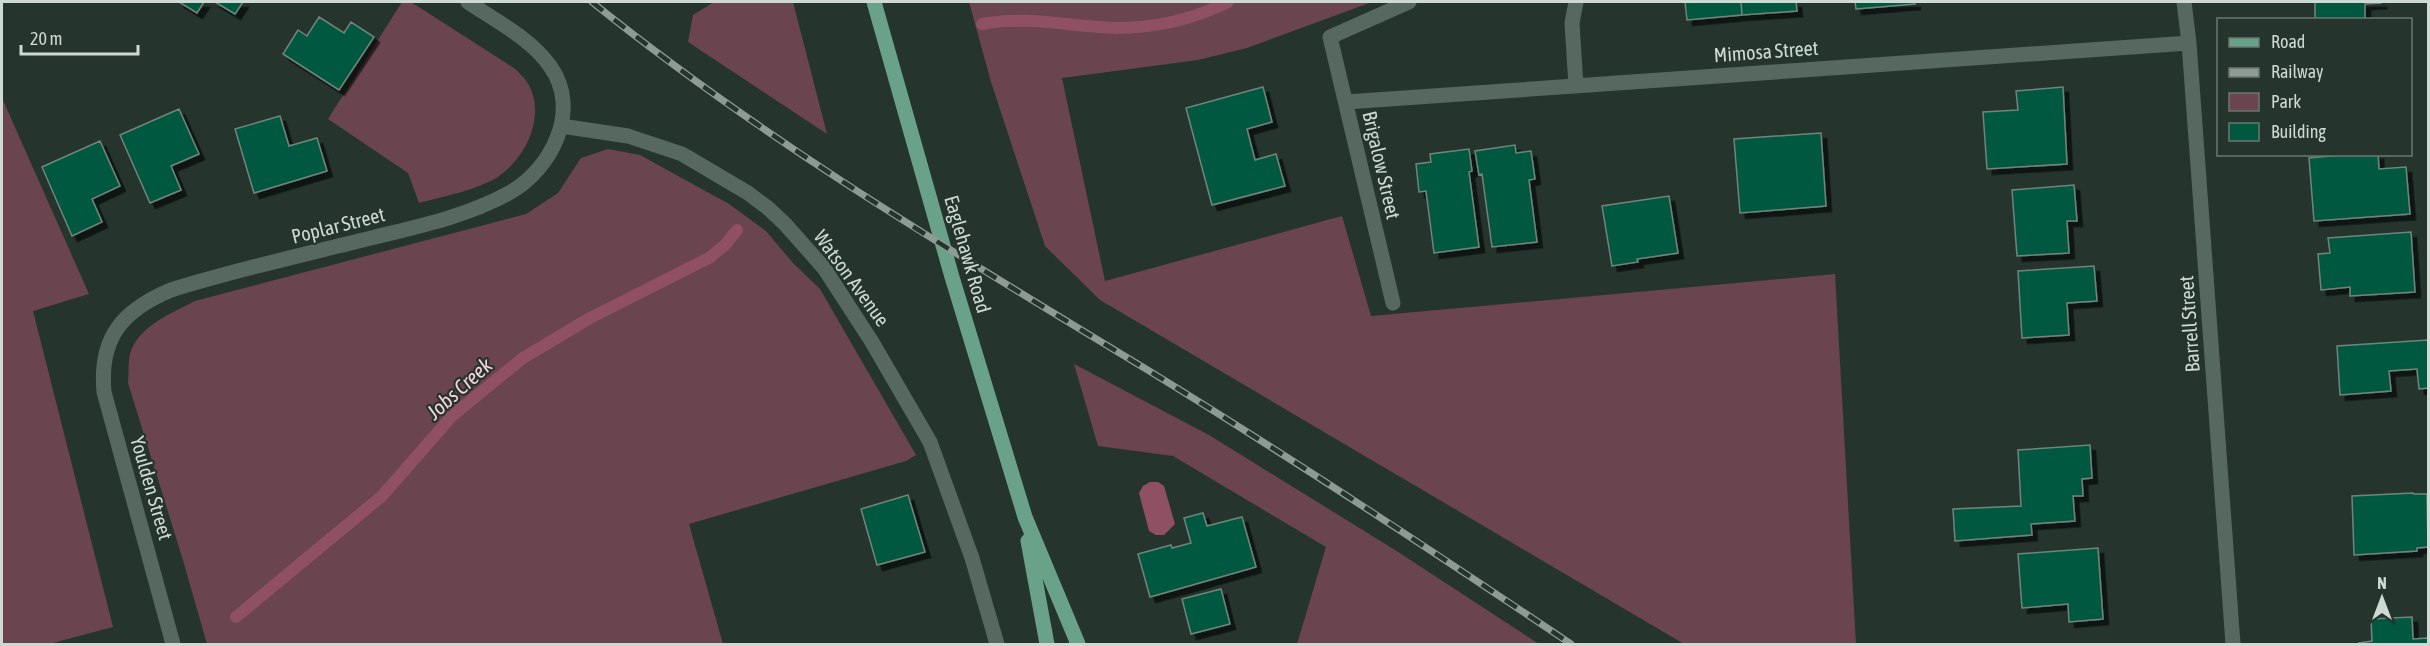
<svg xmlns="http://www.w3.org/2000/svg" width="2430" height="646" font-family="'Asap Condensed',sans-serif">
	<defs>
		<filter id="shadow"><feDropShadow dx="5.5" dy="5.5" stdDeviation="0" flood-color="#0009"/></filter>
	</defs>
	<rect width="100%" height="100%" fill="#25352e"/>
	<!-- green -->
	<path fill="#6a444f" d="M402,2H411L514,68C518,72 524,77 527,82C547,113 527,157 499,176C481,189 441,197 419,203L408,173L328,119Z
		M714,2H793L827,134L688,42L693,15Z
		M969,2H1372L1247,48L1198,60L1062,78L1105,281L1342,216L1371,316L1835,274L1856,644H1684L1100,300L1045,246L991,82Z
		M2,98L89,294L33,311L113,627L49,644H2Z
		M608,149L640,155L729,204L766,231L793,263L820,289L916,455L906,461L689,524L723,644H207L182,557L128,383C129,374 128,363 130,354C138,326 172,313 195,301L526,214L558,193L581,158Z
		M1074,364L1209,435L1395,550L1539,644H1297L1326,547L1173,456L1098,446Z"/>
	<!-- water -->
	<path fill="#8f5063" d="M1150,482H1158L1164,486L1175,524L1164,535H1156L1149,531L1139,493L1143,486Z"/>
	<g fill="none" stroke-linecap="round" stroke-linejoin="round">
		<!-- stream -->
		<path stroke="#8f5063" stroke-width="12" d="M982,24C1029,15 1070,27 1116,28C1155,28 1194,19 1228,2
			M236,617L382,496L452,416L523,358L590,318L709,258L725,245L737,230"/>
	</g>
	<!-- building -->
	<path fill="#00593f" stroke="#71847b" stroke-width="1.5" filter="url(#shadow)" d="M179,2H204L197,13Z
		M215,2H243L235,14Z
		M1685,2H1741L1742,15L1687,20Z
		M1741,2H1796L1797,11L1742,15Z
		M1855,2H1915V4L1856,9Z
		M2315,2H2381V3L2365,4V20H2315Z
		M319,17L344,33L351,22L374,37L339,90L283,54L298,30L307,36Z
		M1263,87L1272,122L1247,129L1255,160L1276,154L1285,186L1212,205L1186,108Z
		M2063,87L2067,164L1987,169L1983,112L2018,110L2016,91Z
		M179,109L199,154L171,166L181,190L150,203L120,135Z
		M280,116L289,146L317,138L327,171L254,193L235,129Z
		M1821,133L1826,206L1740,213L1734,139Z
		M100,141L120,186L92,199L102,222L72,236L42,167Z
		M1515,145L1516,153L1531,151L1535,179L1529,180L1537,242L1492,247L1482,174L1479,175L1475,151Z
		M1469,149L1472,171L1469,172L1479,247L1434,253L1426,191L1419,192L1416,164L1431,162L1430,154Z
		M2353,154H2378L2379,169L2406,167L2410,214L2314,221L2309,158Z
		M2074,185L2077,221H2067L2069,253L2017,256L2012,190Z
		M1669,196L1678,253L1637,259L1638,262L1612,266L1602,206Z
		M2411,232L2415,292L2350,296V287L2321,290L2318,254L2330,253L2328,238Z
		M2094,266L2097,301L2067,303L2069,335L2022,338L2018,271Z
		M2428,340V388L2419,389L2417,369L2389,371L2391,391L2340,395L2337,346Z
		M2090,445L2092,478L2082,479L2083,496H2073L2075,521L2031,524L2032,535L1955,541L1953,509L2021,506L2018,450Z
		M2413,493L2414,494H2427L2428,547L2417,548V551L2354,555L2352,496Z
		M908,495L925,552L877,565L861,509Z
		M1203,513L1207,526L1242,517L1256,567L1150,597L1138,554L1171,545L1172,548L1191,543L1184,518Z
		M2098,548L2103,619L2069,622L2068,604L2022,608L2018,554Z
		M1221,589L1230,624L1191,634L1182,599Z
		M2412,617L2413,639L2428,638V644H2359V643L2372,641L2371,619Z"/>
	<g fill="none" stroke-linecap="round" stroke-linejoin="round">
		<!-- minor -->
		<path stroke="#56685f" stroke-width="15" d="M1576,2L1572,23L1576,86
			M2184,2L2189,43L2233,644
			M1346,102L2189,43
			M561,126L628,136L682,154L748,193L768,208L785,224L824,268L872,342L930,442L972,558L997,644
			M1393,303L1330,37L1409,2
			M173,644L104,392C99,337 123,310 171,290C238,269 307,254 375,237C420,226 467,216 509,193C551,170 582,110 550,66C530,38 496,21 468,2"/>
		<!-- major -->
		<path stroke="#69a189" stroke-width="15" d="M874,2L952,277L1025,517L1078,644
			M1028,541L1047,644"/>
		<defs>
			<path id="rail" d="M592,2C765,141 956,254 1146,369C1290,457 1431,550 1571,644"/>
		</defs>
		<!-- rail casing -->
		<use href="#rail" stroke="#8e9b95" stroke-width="7"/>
		<!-- rail -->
		<use href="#rail" stroke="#25352e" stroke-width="4.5" stroke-dasharray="14" stroke-linecap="butt"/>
	</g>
	<g text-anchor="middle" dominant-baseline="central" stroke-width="4.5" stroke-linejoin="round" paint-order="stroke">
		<!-- street labels -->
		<g font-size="20" fill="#cfd9d4" stroke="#25352e">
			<text transform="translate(1766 51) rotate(-4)">Mimosa Street</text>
			<text transform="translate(1382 165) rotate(77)">Brigalow Street</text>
			<text transform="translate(338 225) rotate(-14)">Poplar Street</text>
			<text transform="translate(968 254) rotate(74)">Eaglehawk Road</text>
			<text transform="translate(852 278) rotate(54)">Watson Avenue</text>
			<text transform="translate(2189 324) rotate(-94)">Barrell Street</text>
			<text transform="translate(152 488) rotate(74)">Youlden Street</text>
		</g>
		<!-- water labels -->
		<g font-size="21" font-style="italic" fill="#f9d1db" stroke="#25352e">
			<text transform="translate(459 388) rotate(-42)">Jobs Creek</text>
		</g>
	</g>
	<!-- border -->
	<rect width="2430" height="646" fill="none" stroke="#cfd9d4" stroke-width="6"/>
	<!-- legend -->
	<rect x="2217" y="18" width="195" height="138" fill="#25352e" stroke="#697770" stroke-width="1.5"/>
	<rect x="2229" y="38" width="30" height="9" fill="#69a189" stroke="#697770" stroke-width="1.5"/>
	<text x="2271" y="48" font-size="18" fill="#cfd9d4">Road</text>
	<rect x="2229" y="68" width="30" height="9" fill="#8e9b95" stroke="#697770" stroke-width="1.5"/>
	<text x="2271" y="78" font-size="18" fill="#cfd9d4">Railway</text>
	<rect x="2229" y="93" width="30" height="18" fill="#6a444f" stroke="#697770" stroke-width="1.5"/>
	<text x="2271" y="108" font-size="18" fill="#cfd9d4">Park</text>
	<rect x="2229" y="123" width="30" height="18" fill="#00593f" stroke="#697770" stroke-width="1.5"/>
	<text x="2271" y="138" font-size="18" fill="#cfd9d4">Building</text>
	<!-- north arrow -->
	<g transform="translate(2382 598)" stroke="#25352e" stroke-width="4.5" paint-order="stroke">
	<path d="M0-4.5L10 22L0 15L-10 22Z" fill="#cfd9d4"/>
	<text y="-9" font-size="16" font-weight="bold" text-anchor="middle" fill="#cfd9d4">N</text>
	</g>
	<!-- scale -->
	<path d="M21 45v9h117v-9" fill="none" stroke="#cfd9d4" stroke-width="3"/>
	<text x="30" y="45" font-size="18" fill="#cfd9d4" stroke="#25352e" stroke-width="4.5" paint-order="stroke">20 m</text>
</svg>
